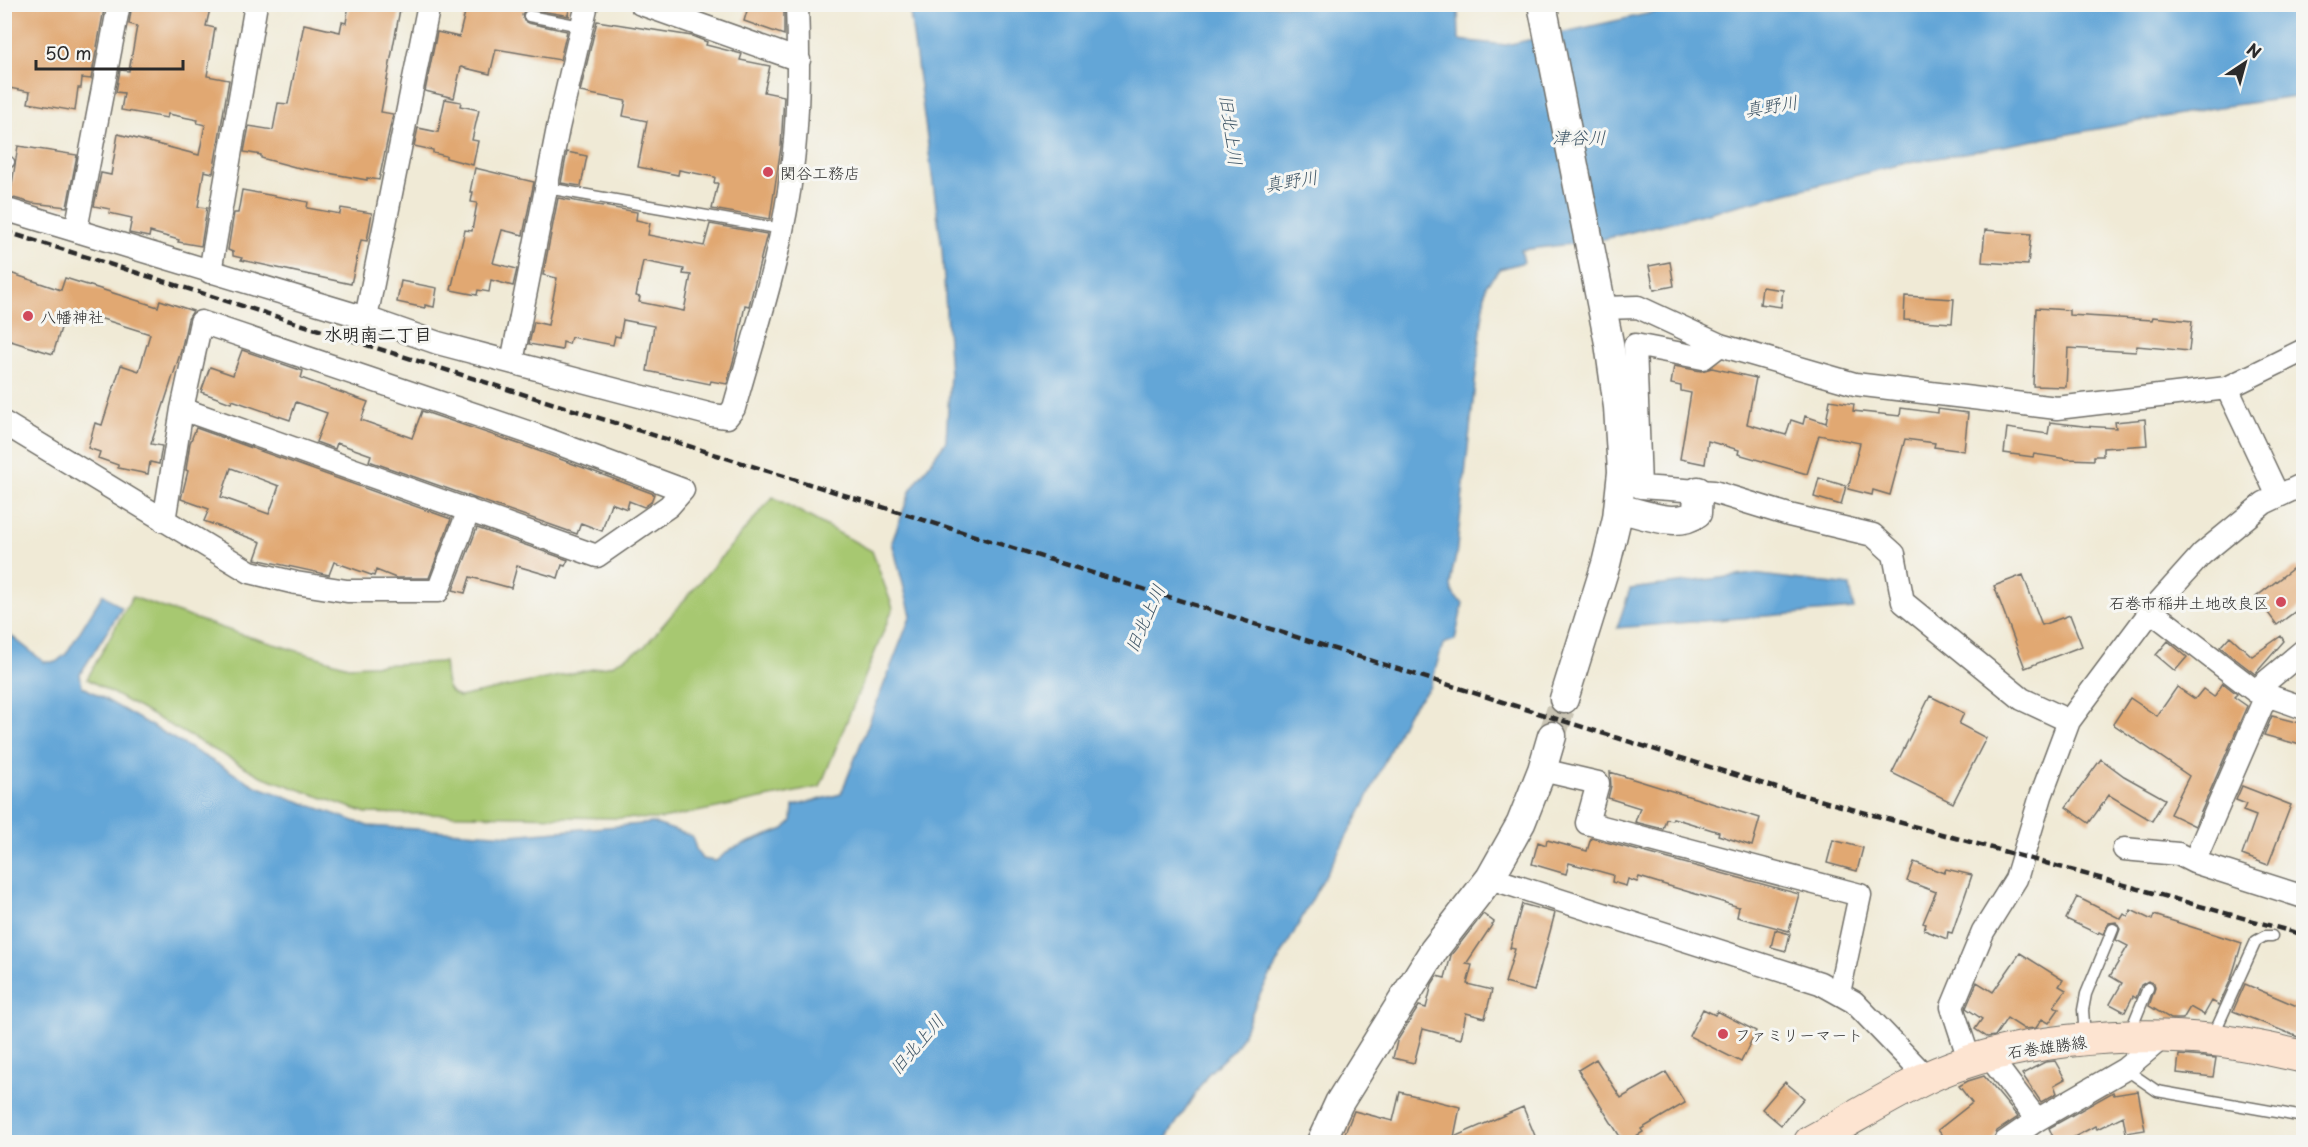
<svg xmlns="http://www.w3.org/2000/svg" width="2308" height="1147" font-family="'Playpen Sans','Klee One',sans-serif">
	<rect width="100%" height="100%" fill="#f6f6f2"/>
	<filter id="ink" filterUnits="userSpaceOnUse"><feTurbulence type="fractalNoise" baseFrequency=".0167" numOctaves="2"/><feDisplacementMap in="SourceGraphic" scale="12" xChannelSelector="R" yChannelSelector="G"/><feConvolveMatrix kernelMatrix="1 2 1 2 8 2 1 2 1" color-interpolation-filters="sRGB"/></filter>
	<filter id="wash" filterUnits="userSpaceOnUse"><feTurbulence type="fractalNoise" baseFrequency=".008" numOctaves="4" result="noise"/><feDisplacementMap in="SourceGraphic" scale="24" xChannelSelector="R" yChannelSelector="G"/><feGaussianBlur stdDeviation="1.35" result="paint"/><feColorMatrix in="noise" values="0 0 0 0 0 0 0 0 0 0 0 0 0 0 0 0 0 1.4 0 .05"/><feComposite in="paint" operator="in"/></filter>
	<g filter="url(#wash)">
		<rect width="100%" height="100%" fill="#f0ead6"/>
		<!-- green -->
		<path fill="#a7c871" stroke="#697a4e" stroke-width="1.5" d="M773,497L872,551L893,608L820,787L662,819L366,813L261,776L87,679L132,597L240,634L348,666L444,662C446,676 444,692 459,697L612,665L644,647Z"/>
		<!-- water -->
		<path fill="#63a6d7" stroke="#476881" stroke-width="1.5" d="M909,5H1458L1459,40L1506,45L1687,5H2303V96L2219,107L1898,165L1596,241L1521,250L1524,262L1500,269L1486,285L1456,556C1452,573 1444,593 1463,603L1455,640L1443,644L1430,687L1407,714L1363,807L1258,998L1244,1033L1235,1048L1208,1074L1164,1142H5L4,630L44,662H56L66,654L103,594L122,608L80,674L82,686L256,786L368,826L511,835L653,823L692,836L696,849L702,859L716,861L731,849L784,829L792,821L793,806L841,794L911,615L892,542L911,489L946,441L950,374L942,249Z
			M1753,574L1850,586L1854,609L1617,628L1630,589Z"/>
		<g id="blocks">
			<!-- building -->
			<path fill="#e1a872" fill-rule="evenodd" d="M4,4H105L91,79L82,78L81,88H78L75,111L28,103L30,92L4,87Z
				M132,4H184L210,9L206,26L215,28L207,76L229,80L213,173L204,171L198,207L207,208L201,246L178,242L179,240L150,232L149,237L129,233L132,218L109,213L110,209L94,206L101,173L111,175L118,134L199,155L205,125L197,123L198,120L168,114L167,118L121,110L124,93L116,92L120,70L129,71L137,26L129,24Z
				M349,4H401L381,112L393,114L379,180L367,178V180L295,167L261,158V155L244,152L249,126L273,130L278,103L288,104L304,24L340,32L342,22L346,23Z
				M467,4H570L568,15L570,16L530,9L524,11L522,15L524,21L528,23L567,31L560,60L496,49L490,74L461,67L454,98L425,91L437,32L459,37Z
				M749,4H784V35L744,21Z
				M597,21L692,36L707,42L706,45L742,54L740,60L770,66L764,92L784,96L781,147L770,219L712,209L718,183H714L715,177L679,170L678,175L638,167L647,121L623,116L626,101L580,92Z
				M445,99L461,102L460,106L479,110L472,140L478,141L473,165L446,158V156L433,153V150L414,146L418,128L438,132Z
				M18,146L77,155L67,207L32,203L10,197Z
				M567,152L587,156L581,186L561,183Z
				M475,168L534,182L523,235L502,230L493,263L517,269L513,286L491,280L489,292L478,290L477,295L451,290L465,230L472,231L477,203L471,202L473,192H470Z
				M242,190L308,202L307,208L340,214L341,208L372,213L367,241L361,240L351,284L241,260L242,258L233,256V252L228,250L234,213H238Z
				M558,198L637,212L636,220L650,223L648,235L689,243L704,246L710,224L767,234L749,306L745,305L736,351L727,384L711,381L710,384L647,371L654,326L623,320L620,337L615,336L613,345L571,337L569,344L563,342L562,350L529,344L534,322L548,325L557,278L543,275ZM643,261L684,269L683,274L691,275L684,311L639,302L640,297L636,296Z
				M1985,230L2031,234L2028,265L1982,262Z
				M1670,262L1674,286L1654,290L1649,266Z
				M10,273L61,290L65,278L158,307L160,300L193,311L188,319L181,351L151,444L162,446L159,464L150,462L148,474L118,468V465L98,458L100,452L88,448L95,423L102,425L121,365L139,371L150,334L83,313L81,319L65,315L53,354L4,339V290Z
				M401,281L437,288L434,307L425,305V308L397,302Z
				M1762,287L1783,290L1781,307L1760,304Z
				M1905,296L1954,299L1952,323L1904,320Z
				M2036,308L2069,310V315L2152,320L2153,317L2192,321L2189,351L2137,346L2136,352L2068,348L2066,387L2033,386Z
				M242,350L303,371L301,378L368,402L361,420L412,438L422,411L525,446L654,494L651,502L644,507L629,501L627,509L611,503L602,531L581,523L577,534L369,461L371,455L337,443L335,449L316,442L327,413L296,402L290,420L232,400L231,403L201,392L210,367L233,375Z
				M1674,366L1701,371L1712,368L1756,378L1747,424L1786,435L1791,420L1803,424L1805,416L1826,423L1830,400L1854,404L1853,411L1900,416L1901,408L1938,413V409L1968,413L1964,451L1934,447L1935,443L1905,439L1890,495L1873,490L1872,495L1848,489L1860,443L1819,435L1807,474L1738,454L1739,450L1708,441L1705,464L1680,459L1691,393L1681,391V386L1671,384Z
				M2145,419L2147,445L2103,448V456H2094V460L2067,459L2034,454L2033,457L2004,453L2007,428L2048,434L2050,422L2083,426L2116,428L2115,422Z
				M196,428L451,519L429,578H396L376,570L374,576L334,562L329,575L255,559L261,542L204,521L209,509L181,499L188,471L186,470L190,443ZM231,468L279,486L269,514L221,497Z
				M1819,478L1846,486L1841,505L1814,497Z
				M477,528L568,560L565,566L562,565L558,578L517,566L511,588L470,577L465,593L453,590Z
				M2296,566L2304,576V605L2277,625L2256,597Z
				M2023,575L2042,625L2070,615L2082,646L2025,668L1994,586Z
				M2230,636L2252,656L2281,636L2284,641L2255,674L2220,647Z
				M2168,641L2187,657L2175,671L2156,655Z
				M2223,683L2237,694L2234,697L2247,706L2195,826L2170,814L2189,776L2113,724L2130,698L2157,716L2177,687L2195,699L2203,689L2214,697Z
				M1930,696L1964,713L1959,724L1986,738L1953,803L1892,773Z
				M2272,716L2304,724V746L2264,735Z
				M2101,759L2124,776L2165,799L2152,821L2109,795L2089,823L2066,807Z
				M1610,772L1760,818L1752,846L1718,835L1719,832L1673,818L1672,820L1666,819L1663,829L1635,822L1640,808L1608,798L1611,786Z
				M2242,786L2291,805L2268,865L2242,855L2256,816L2243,811L2246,804L2236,800Z
				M1591,838L1799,894L1789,931L1737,917L1739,907L1639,877L1637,882L1628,879L1626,886L1612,882L1613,875L1569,863L1566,874L1532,864L1538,842L1546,845L1547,840L1587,851Z
				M1833,840L1863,848L1857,871L1827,863Z
				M1914,862L1944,873L1946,869L1972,875L1952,933L1948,932L1947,939L1924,930L1926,924L1923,923L1936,892L1907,881Z
				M2077,897L2121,919L2124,914L2128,917L2131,910L2152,920L2154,915L2242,943L2231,979L2219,1005L2212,1001L2204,1015L2190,1007L2183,1019H2171L2149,1006L2155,988L2154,983L2148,981L2141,985L2136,998L2133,996L2125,1012L2110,1004L2122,983L2110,976L2128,946L2116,940L2120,929L2116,922L2109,923L2103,934L2099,932L2098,934L2066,919Z
				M1522,904L1555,913L1534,991L1505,983L1515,949L1510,948Z
				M1483,914L1494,922L1466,964L1472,965L1467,984L1492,990L1485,1018L1466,1013L1461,1039L1423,1029L1414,1063L1393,1058L1397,1041L1419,1006L1426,1008L1432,984L1437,976L1445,978L1451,955Z
				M1775,930L1790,934L1786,951L1771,947Z
				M2020,953L2063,980L2059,986L2066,990L2054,1006L2059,1009L2049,1023L2042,1019L2036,1028L2024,1029L2007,1018L1995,1036L1987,1037L1975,1029L1982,1019L1966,1008L1977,982L1993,992Z
				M2245,984L2304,1009V1023L2298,1037L2233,1011Z
				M1703,1009L1715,1015L1717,1011L1756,1031L1741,1062L1689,1036Z
				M2179,1055L2216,1058L2213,1077L2177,1073Z
				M1596,1059L1621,1098L1666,1072L1685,1103L1641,1129L1643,1132L1624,1143L1578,1070Z
				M2055,1061L2065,1079L2054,1085L2057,1093L2041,1102L2022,1074L2045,1062Z
				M1984,1076L2018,1117L1997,1131L1992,1143H1948L1938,1130L1972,1103L1959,1086L1968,1081Z
				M1785,1082L1804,1098L1781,1125L1762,1109Z
				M2138,1091L2145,1130L2126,1133L2123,1116L2097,1129L2095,1126L2063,1143H2056L2049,1128L2113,1092L2114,1095Z
				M1400,1092L1460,1107L1454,1137L1523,1107L1538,1143H1341L1354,1111L1393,1121Z"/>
		</g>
	</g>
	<g filter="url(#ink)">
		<use href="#blocks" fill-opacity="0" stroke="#706e67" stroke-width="1.5"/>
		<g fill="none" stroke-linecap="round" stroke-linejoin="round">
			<!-- tertiary-tunnel -->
			<path stroke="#c9c4b4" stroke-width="28" stroke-dasharray="28 14" stroke-linecap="butt" d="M1552,736L1564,699"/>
			<defs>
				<path id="service" d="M529,16L581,26
					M4,161L9,162
					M547,188L782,229
					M2130,1032L2148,988
					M2213,1036L2256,941L2265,936H2272
					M2085,1037L2083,1010L2086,994L2113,929
					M2125,1069L2157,1091L2304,1117"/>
				<path id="minor" d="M641,4L799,60
					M4,209L366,318L438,343L712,415L727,417L734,408C756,329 783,250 792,169C799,114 799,59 797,4
					M76,230L119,4
					M210,272L256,4
					M1601,308L1638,307L1720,345L1855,384L2057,408L2227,388L2304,350
					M366,318L429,4
					M1720,345L1703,358L1635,345L1640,487L1714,492L1789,515L1873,535L1894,554L1903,602L2022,699L2069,721
					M512,362L558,128L587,4
					M2227,388L2278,496
					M4,423L250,572L296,583L347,591H438L469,510
					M164,521L182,409L201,322L530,433L683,490L669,506L597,556L182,409
					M2151,611L2255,691L2304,708
					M2255,691L2304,650
					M1542,770L1598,783L1587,823L1860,895L1839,993
					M2124,849L2178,854L2194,862L2304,897
					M2194,862L2266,696
					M1490,878L1820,983L1854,1002L1927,1078
					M1989,1056L2037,1120
					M1970,1062L1952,1007L1983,932L2016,879L2041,796L2069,721L2151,611L2202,554L2264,503L2304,484
					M2005,1142L2037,1120L2125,1069L2163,1037"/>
				<path id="tertiary" d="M1542,4L1609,343L1618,407L1622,472L1617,518L1606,564L1564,699
					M1618,508C1641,513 1677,529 1697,513L1698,491
					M1321,1142L1339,1103L1434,950L1490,878L1521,823L1542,770L1552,736"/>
				<path id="secondary" d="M1810,1142C1849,1121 1887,1097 1926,1078C2006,1040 2127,1030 2214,1040C2244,1043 2274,1050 2304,1057"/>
			</defs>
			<!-- service casing -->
			<use href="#service" stroke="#706e67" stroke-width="13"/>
			<!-- minor casing -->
			<use href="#minor" stroke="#706e67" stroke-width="25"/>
			<!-- tertiary casing -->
			<use href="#tertiary" stroke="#706e67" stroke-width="31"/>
			<!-- secondary casing -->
			<use href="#secondary" stroke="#706e67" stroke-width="34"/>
			<!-- service -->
			<use href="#service" stroke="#fff" stroke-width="10"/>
			<!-- minor -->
			<use href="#minor" stroke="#fff" stroke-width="22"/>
			<!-- tertiary -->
			<use href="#tertiary" stroke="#fff" stroke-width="28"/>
			<!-- secondary -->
			<use href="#secondary" stroke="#fde4d1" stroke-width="32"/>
			<!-- rail -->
			<path stroke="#2b2b2b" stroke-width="4.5" stroke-dasharray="9 4.5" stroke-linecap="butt" d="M4,231L1780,789L2304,935"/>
		</g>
	</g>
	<!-- markers -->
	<g fill="#d1495b" stroke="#f6f6f2" stroke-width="2">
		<circle cx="768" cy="172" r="6"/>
		<circle cx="28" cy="316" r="6"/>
		<circle cx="2281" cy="602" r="6"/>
		<circle cx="1723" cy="1034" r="6"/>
	</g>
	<g text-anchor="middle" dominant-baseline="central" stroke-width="6" stroke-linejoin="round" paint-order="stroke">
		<!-- poi labels -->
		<g font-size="16" fill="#2b2b2b" stroke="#f6f6f2" text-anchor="start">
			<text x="780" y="172">関谷工務店</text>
			<text x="40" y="316">八幡神社</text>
			<text x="2269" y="602" text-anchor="end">石巻市稲井土地改良区</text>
			<text x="1735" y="1034">ファミリーマート</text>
		</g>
		<!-- street labels -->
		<g font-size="16" fill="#2b2b2b" stroke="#f6f6f2">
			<text transform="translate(2047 1046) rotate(-8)">石巻雄勝線</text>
		</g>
		<!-- water labels -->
		<g font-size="18" font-style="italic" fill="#3f5667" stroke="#f6f6f2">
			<text transform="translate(1771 105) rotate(-9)">真野川</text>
			<text transform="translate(1232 130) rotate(82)">旧北上川</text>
			<text x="1579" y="136">津谷川</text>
			<text transform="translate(1291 180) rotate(-9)">真野川</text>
			<text transform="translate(1144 618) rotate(-66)">旧北上川</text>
			<text transform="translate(916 1044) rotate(-49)">旧北上川</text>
		</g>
		<!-- neighbourhood labels -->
		<g font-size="18" font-weight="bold" fill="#2b2b2b" stroke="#f6f6f2">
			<text x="378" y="333">水明南二丁目</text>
		</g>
	</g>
	<!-- margin -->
	<rect width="2308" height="1147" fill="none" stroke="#f6f6f2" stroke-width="24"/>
	<!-- north arrow -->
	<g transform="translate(2245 63) rotate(36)" stroke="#f6f6f2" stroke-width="4.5" paint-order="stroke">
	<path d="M0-4.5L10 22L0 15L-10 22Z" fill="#2b2b2b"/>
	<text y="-9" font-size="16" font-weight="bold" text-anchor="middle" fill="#2b2b2b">N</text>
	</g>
	<!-- scale -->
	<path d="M36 60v9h147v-9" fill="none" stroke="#2b2b2b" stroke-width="3"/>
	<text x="45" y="60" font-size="18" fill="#2b2b2b" stroke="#f6f6f2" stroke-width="4.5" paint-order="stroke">50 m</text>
</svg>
